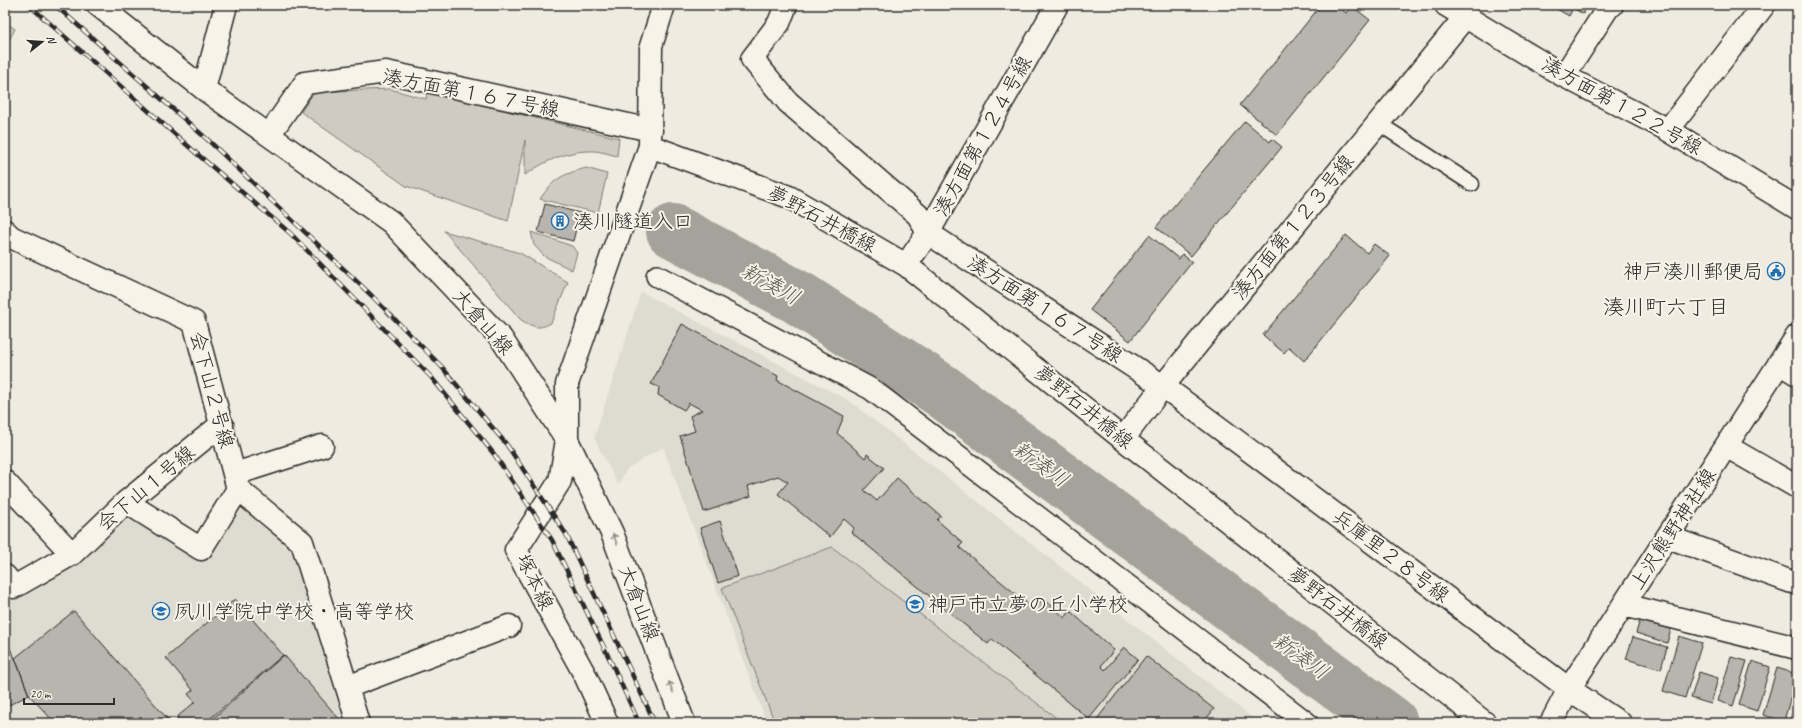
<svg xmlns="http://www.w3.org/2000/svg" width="1802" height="728" font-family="Caveat,'Klee One',sans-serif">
	<rect width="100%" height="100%" fill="#efebe0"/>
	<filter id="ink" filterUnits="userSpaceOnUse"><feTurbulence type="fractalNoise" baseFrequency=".025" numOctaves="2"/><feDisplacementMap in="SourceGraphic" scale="8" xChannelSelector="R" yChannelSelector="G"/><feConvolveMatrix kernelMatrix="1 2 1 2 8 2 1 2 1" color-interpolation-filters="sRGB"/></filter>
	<g filter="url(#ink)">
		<!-- built -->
		<path fill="#dedbd1" d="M641,292L850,401L1259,723H767L663,447L627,469L618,485L594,438Z
			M240,502L299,556L350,723H5V596L10,600L34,591L127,519L209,560Z"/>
		<!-- green -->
		<path fill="#cfcbc2" stroke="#7d7b76" d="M5,22L15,29L5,48Z
			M390,89L426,99L427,92L619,138L617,156C608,154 598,150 589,151C567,151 543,162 525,175V140L508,221L406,186L301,112L314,92Z
			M586,168L607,174L598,213L540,199C555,177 562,175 586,168Z
			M444,231L520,253L568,282L551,323C538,330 534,327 521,320Z
			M531,232L572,246L577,253L572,270L544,256L534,245Z
			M832,547L1063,723H775L722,588Z"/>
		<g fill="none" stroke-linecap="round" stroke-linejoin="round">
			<!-- river -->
			<path stroke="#a4a29a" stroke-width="54" d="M673,231L799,298L942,391L1391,723"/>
		</g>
		<!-- building -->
		<path fill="#b8b5ae" stroke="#2b2b2b" d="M1321,5H1336L1346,13L1352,6L1370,20L1277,135L1240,105Z
			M1550,5H1588L1583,14L1573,8L1569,16Z
			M1245,121L1270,142L1272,139L1282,147L1191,256L1156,227Z
			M545,204L580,213L573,241L538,232Z
			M1149,235L1179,259L1182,254L1192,262L1130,341L1090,310Z
			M1346,235L1367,253L1374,244L1390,256L1304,361L1289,347L1284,353L1263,335Z
			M682,324L778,376L777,380L844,416L837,433L865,458L867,454L884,468L864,490L877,501L897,478L941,516L937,520L963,543L959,547L1034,609L1043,598L1065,618L1070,611L1114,650L1101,666L1105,670L1124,647L1138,659L1089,719L992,639L988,644L851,532L854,528L844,519L830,537L778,494L788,482L778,476L748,486L751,496L704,512L680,436L695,431L690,416L702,410L689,403L684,410L658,395L659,387L651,384Z
			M720,521L738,576L718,583L700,528Z
			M235,599L283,655L205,723H182L177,717L195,702L188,694L193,690L166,658Z
			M74,611L171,723H55L29,695L15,658Z
			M1640,620L1671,629L1667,643L1636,633Z
			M1679,636L1702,643L1685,698L1663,691Z
			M1633,637L1667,647L1661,669L1626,659Z
			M5,639L15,658L29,695L5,707Z
			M284,655L341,721L339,723H208Z
			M1146,656L1214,709L1203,723H1094Z
			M1731,657L1747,661L1733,706L1718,701Z
			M1752,661L1770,667L1757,711L1739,705Z
			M1777,668L1797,674L1784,721L1763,715Z
			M1699,672L1718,678L1711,704L1691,698Z
			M1797,698V723H1789Z"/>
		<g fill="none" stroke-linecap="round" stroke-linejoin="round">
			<defs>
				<path id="service" d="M1378,123L1472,184"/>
				<path id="pedestrian" d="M657,276L871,389L1307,723"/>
				<path id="minor" d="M98,5L204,89L391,222L501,338L567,440L612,533L684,723
					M664,5L651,46L650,146L789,197L906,265L1123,439L1485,723
					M786,5L779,23L752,59L788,102L918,215L928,233L1163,386L1569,689L1620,723
					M1446,5L1564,76L1668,130L1797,208
					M1564,76L1609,6L1612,5
					M204,89L226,5
					M1668,130L1764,5
					M269,135L305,83L386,72L651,130
					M5,231L11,237L194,322L238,489L302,542L358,723
					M906,265L928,233L1057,5
					M1779,363L1797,374
					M1123,439L1163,386L1465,17
					M567,440L560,481L516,550L585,675L607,723
					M1726,446L1797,487
					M235,474L322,446
					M5,482L72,554
					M126,502L201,549L238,489
					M1668,537L1789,581L1797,583
					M5,576L14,587L72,554L126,502L222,424
					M1624,605L1797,648
					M347,687L509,626
					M1551,723L1569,689L1797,336"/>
				<path id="tertiary" d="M567,440V384L650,146"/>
			</defs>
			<!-- service casing -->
			<use href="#service" stroke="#2b2b2b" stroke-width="17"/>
			<!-- pedestrian casing -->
			<use href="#pedestrian" stroke="#2b2b2b" stroke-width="24"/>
			<!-- minor casing -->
			<use href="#minor" stroke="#2b2b2b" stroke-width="25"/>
			<!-- tertiary casing -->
			<use href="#tertiary" stroke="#2b2b2b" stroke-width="25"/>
			<!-- service -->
			<use href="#service" stroke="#f7f3e8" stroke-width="14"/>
			<!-- pedestrian -->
			<use href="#pedestrian" stroke="#f7f3e8" stroke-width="21"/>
			<!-- minor -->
			<use href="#minor" stroke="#f7f3e8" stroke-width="22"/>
			<!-- tertiary -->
			<use href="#tertiary" stroke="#f7f3e8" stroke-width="22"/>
			<defs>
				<path id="rail" d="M29,5L196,153L290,233L431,377L494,454L552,540L613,666L639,723
					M55,5L208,140L371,295L441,366L507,445L566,534L655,723"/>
			</defs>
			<!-- rail casing -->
			<use href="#rail" stroke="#2b2b2b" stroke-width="4.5"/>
			<!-- rail -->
			<use href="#rail" stroke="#f7f3e8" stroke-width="3" stroke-dasharray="9" stroke-linecap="butt"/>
		</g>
		<!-- one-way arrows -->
		<defs><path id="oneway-shaft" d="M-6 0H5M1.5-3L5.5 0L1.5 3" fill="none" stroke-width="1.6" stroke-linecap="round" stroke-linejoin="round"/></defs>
		<g stroke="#918f8a">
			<use href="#oneway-shaft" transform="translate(615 539) rotate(-111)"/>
			<use href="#oneway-shaft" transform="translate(671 687) rotate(-111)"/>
		</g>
	</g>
	<!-- icons -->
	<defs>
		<symbol id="building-ring" viewBox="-11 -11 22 22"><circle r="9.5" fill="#f7f3e8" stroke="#1f6fb2" stroke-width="1.5"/><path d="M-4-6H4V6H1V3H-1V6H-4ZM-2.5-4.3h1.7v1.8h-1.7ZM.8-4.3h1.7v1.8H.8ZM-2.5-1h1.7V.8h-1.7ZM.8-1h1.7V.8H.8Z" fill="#1f6fb2"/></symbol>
		<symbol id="civic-ring" viewBox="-11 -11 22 22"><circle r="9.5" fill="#f7f3e8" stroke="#1f6fb2" stroke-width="1.5"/><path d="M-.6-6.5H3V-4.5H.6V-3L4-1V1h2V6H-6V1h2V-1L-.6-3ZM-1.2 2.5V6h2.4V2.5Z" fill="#1f6fb2"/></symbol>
		<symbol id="school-ring" viewBox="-11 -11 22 22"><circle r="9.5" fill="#f7f3e8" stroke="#1f6fb2" stroke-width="1.5"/><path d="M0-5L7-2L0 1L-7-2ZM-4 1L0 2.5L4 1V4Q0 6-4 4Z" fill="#1f6fb2"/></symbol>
	</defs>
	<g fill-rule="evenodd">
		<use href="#building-ring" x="550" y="211" width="20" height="20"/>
		<use href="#civic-ring" x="1766" y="261" width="20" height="20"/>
		<use href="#school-ring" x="905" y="594" width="20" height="20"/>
		<use href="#school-ring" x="151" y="601" width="20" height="20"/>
	</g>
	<g text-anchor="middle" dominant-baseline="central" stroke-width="4" stroke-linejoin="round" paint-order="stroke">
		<!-- street labels -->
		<g font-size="20" fill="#2b2b2b" stroke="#f7f3e8">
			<text transform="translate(471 93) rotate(11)">湊方面第１６７号線</text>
			<text transform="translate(1622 106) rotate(29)">湊方面第１２２号線</text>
			<text transform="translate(983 136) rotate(-61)">湊方面第１２４号線</text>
			<text transform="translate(822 219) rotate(28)">夢野石井橋線</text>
			<text transform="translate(1293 227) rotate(-51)">湊方面第１２３号線</text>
			<text transform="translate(1045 309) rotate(33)">湊方面第１６７号線</text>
			<text transform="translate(483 322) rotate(49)">大倉山線</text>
			<text transform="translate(212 390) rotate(75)">会下山２号線</text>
			<text transform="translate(1084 407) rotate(39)">夢野石井橋線</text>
			<text transform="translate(146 488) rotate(-40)">会下山１号線</text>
			<text transform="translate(1673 529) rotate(-57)">上沢熊野神社線</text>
			<text transform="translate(1391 556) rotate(37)">兵庫里２８号線</text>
			<text transform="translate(535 582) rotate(64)">塚本線</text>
			<text transform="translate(639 603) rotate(69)">大倉山線</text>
			<text transform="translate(1338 608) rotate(38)">夢野石井橋線</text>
		</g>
		<!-- poi labels -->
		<g font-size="20" fill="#2b2b2b" stroke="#f7f3e8" text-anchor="start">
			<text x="573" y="221">湊川隧道入口</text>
			<text x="1763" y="271" text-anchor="end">神戸湊川郵便局</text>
			<text x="928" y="604">神戸市立夢の丘小学校</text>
			<text x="174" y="611">夙川学院中学校・高等学校</text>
		</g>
		<!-- water labels -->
		<g font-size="21" font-style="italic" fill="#555552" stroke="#f7f3e8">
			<text transform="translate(771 284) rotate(29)">新湊川</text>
			<text transform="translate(1041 464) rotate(36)">新湊川</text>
			<text transform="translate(1301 656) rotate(36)">新湊川</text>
		</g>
		<!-- neighbourhood labels -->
		<g font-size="21" fill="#2b2b2b" stroke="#f7f3e8">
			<text x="1666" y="307">湊川町六丁目</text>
		</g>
	</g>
	<!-- margin -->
	<rect width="1802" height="728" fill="none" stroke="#f7f3e8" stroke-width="20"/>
	<rect x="10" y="10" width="1782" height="708" fill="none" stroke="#2b2b2b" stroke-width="1.5" filter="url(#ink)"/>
	<!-- north arrow -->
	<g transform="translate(42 42) rotate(73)" stroke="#f7f3e8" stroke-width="3" paint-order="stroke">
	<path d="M0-3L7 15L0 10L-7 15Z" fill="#2b2b2b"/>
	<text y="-6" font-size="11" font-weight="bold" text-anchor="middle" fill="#2b2b2b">N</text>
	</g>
	<!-- scale -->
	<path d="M24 698v6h90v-6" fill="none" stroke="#2b2b2b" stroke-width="2"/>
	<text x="30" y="698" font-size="12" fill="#2b2b2b" stroke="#f7f3e8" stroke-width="3" paint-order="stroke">20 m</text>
</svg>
